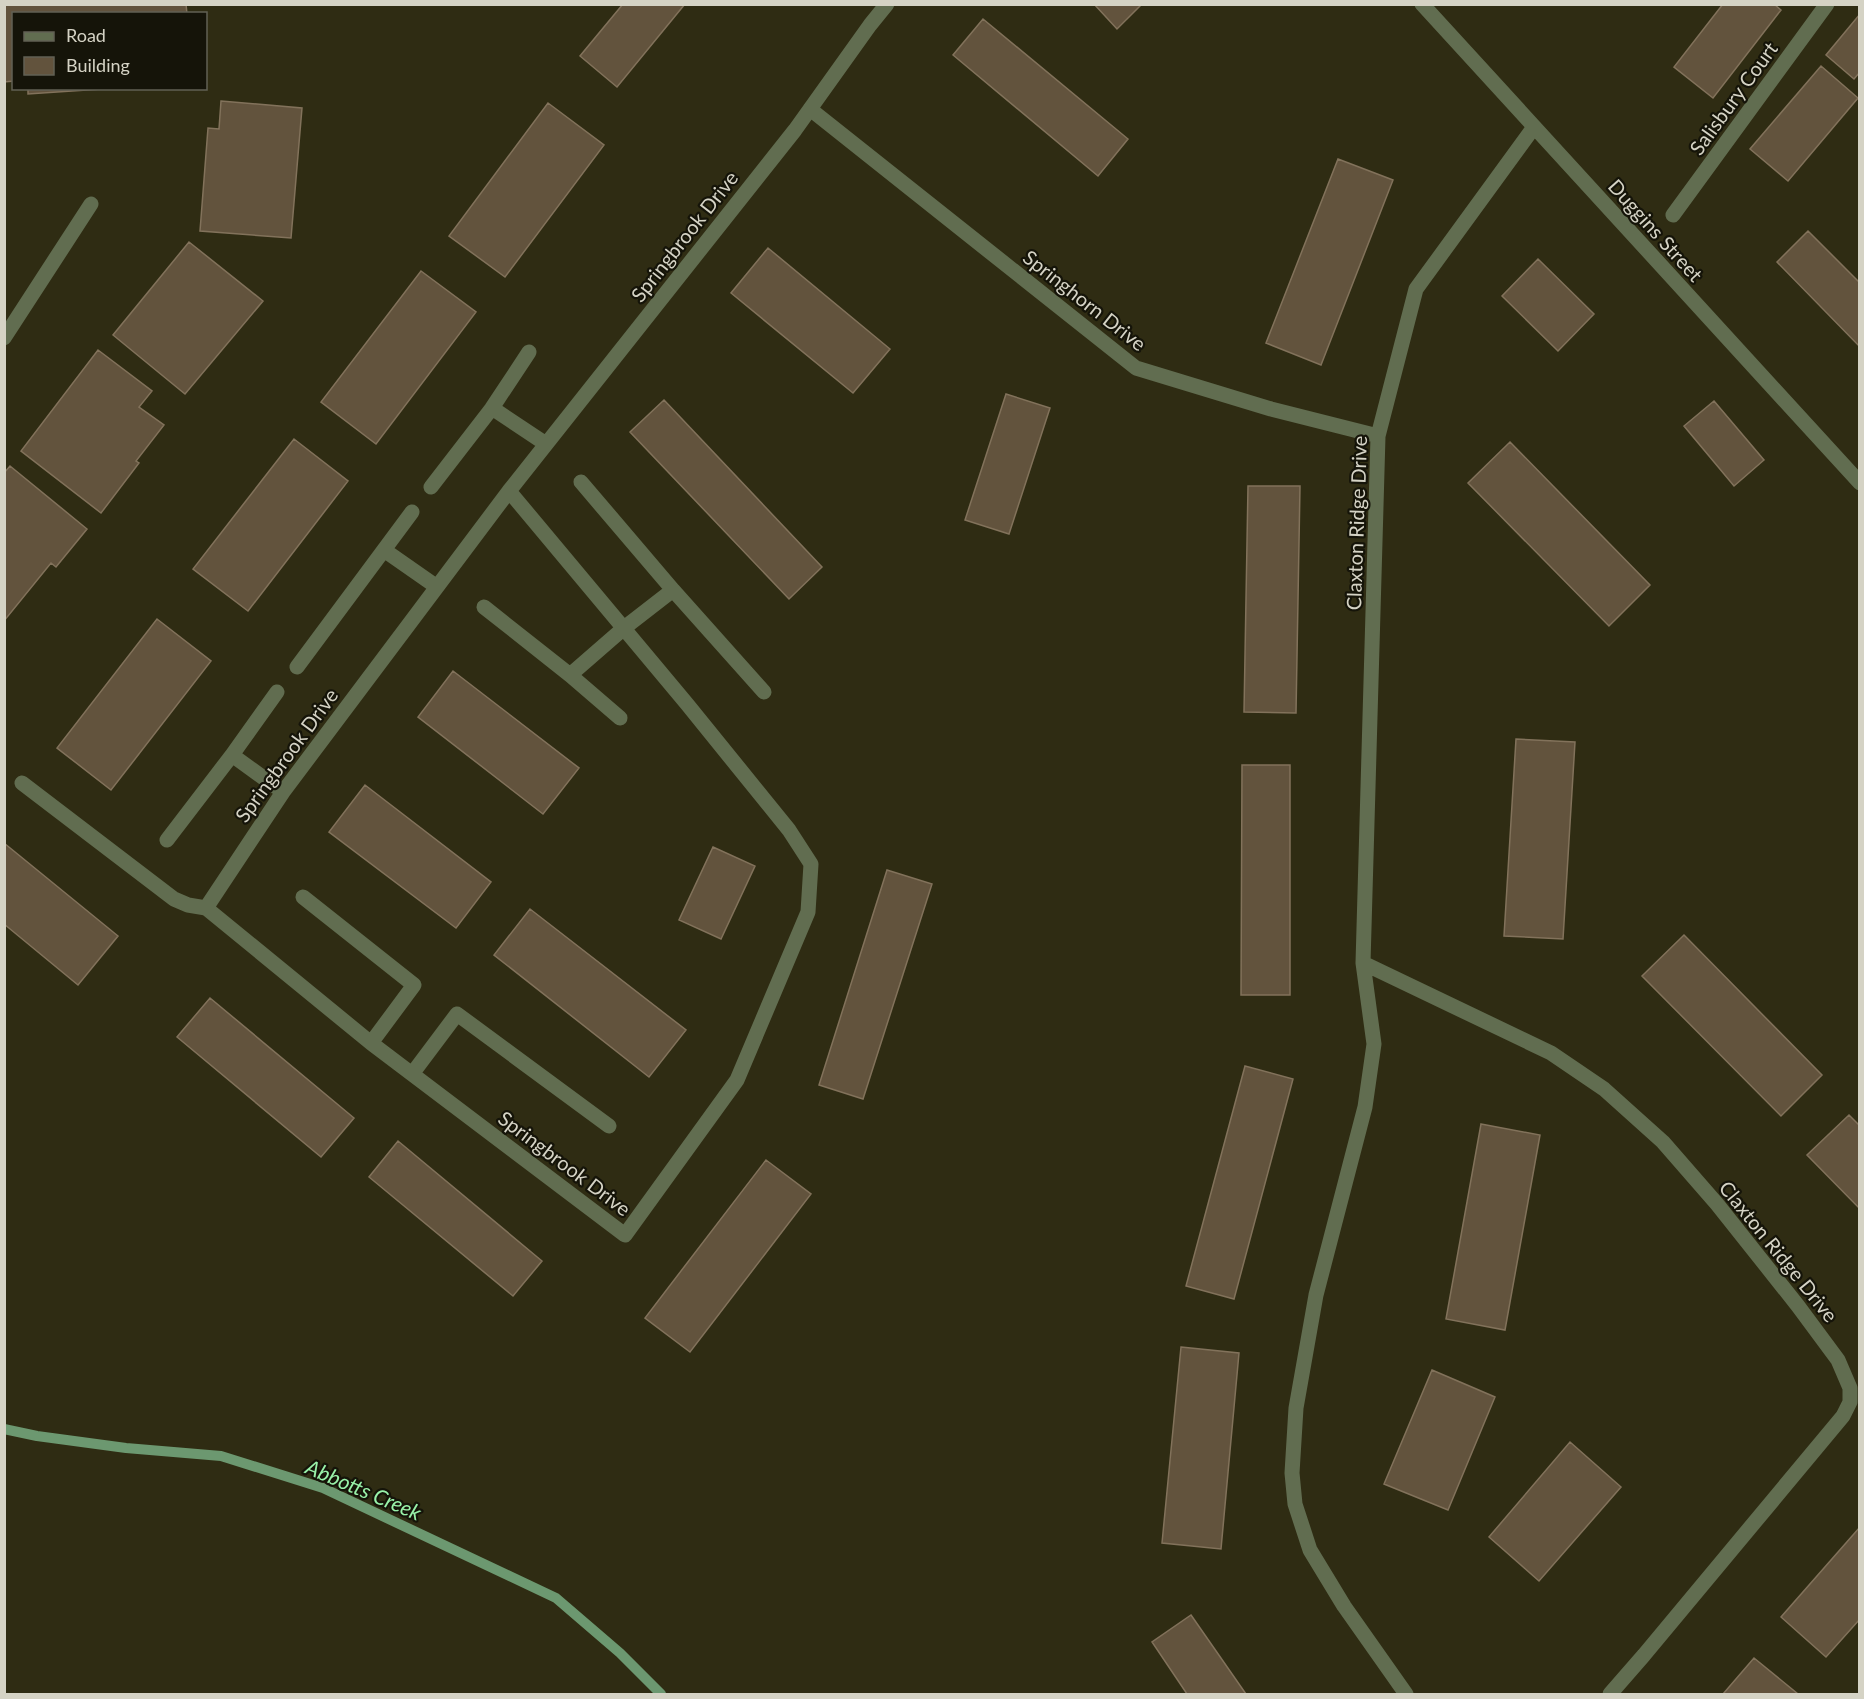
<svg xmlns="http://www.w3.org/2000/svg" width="1864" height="1699" font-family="Lato,sans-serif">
	<rect width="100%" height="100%" fill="#2f2c13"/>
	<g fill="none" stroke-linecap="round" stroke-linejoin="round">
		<!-- stream -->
		<path stroke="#6c9870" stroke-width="10" d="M4,1429L37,1436L126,1448L221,1456L323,1488L556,1598L620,1653L661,1694"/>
	</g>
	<!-- building -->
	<path fill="#62533d" stroke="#82725b" stroke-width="1.5" d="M4,4H186L187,14H14V81L4,82Z
		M623,4H685L617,87L580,56Z
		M1094,4H1142L1117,29Z
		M1723,4H1774L1781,10L1713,98L1674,67Z
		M1860,14V72L1854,79L1826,55Z
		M983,19L1128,139L1098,176L953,55Z
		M1821,66L1858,98L1788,181L1750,149Z
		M28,88H117L28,94Z
		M221,101L302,108L291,238L200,231L208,128L219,129Z
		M548,103L604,145L505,277L449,236Z
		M1338,159L1393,180L1321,365L1266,343Z
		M1808,231L1860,283V347L1777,262Z
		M189,242L263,301L185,394L113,335Z
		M768,248L890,349L853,393L731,293Z
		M1538,259L1594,314L1558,351L1502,296Z
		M421,271L476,312L376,444L321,402Z
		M98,350L152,391L139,407L164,425L136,461L139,463L101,513L21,451Z
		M1006,394L1050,408L1009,534L965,520Z
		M664,400L822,567L789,599L630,432Z
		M1714,401L1764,460L1734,486L1684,426Z
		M294,439L348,481L248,611L193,569Z
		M1510,442L1650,585L1609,626L1468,483Z
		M10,466L87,529L56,567L51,563L4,621V473Z
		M1248,486H1300L1296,713L1244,712Z
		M157,619L211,661L111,790L57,748Z
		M453,671L579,768L543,814L418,717Z
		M1516,739L1575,742L1563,939L1504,936Z
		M1242,765H1290V995H1241Z
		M365,785L491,882L456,928L329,832Z
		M4,843L118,936L78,985L4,924Z
		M713,847L755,866L721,939L679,920Z
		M887,870L932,884L863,1099L819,1085Z
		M530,909L686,1030L649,1077L494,955Z
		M1684,935L1822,1075L1781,1116L1642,976Z
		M210,998L354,1118L321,1157L177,1037Z
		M1245,1066L1293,1079L1234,1299L1186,1286Z
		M1849,1115L1860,1126V1209L1807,1155Z
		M1481,1124L1540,1135L1505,1330L1446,1319Z
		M398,1141L542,1261L513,1296L369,1177Z
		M766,1160L811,1194L690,1352L645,1318Z
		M1181,1347L1239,1353L1221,1549L1162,1543Z
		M1432,1370L1495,1397L1448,1510L1384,1484Z
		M1570,1442L1621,1487L1539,1581L1489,1537Z
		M1860,1527V1619L1826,1657L1781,1617Z
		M1191,1615L1246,1694H1187L1152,1642Z
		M1754,1658L1798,1694H1723Z"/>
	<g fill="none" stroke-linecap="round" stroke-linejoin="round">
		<!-- minor -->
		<path stroke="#616d50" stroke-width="15" d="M1422,4L1860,483
			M810,109L1136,368L1271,409L1378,436
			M1673,215L1827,4
			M4,338L91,204
			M492,408L529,352
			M431,487L492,408L546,444
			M509,491L687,704L789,830L811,864L808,912L737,1080L625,1235L371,1043L206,908L283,792Z
			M509,491L795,130L870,25L887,4
			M384,550L437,587
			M673,590L764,692
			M484,607L570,675L624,628L673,590L581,482
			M297,667L412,512
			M570,675L620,718
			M232,755L277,692
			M22,783L174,899L188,905L206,908
			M167,840L232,755L283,792
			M303,897L414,985L371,1043
			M1363,963L1378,436L1416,289L1534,127
			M412,1074L457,1014L609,1126
			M1406,1694L1344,1606L1310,1550L1295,1504L1292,1473L1296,1408L1316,1295L1365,1107L1374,1044L1363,963L1551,1053L1604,1089L1663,1142L1717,1204L1798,1306L1838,1360L1850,1388V1402L1843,1416L1644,1655L1610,1694"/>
	</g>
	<g text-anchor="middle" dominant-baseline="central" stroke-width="4.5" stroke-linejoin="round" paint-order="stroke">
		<!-- street labels -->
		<g font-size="20" fill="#d5d3c5" stroke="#151409">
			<text transform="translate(1733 98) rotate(-54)">Salisbury Court</text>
			<text transform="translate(1656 230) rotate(48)">Duggins Street</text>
			<text transform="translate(684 236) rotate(-52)">Springbrook Drive</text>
			<text transform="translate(1085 300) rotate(38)">Springhorn Drive</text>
			<text transform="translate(1356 523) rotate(-88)">Claxton Ridge Drive</text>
			<text transform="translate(286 755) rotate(-54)">Springbrook Drive</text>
			<text transform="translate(565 1163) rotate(37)">Springbrook Drive</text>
			<text transform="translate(1779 1251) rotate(51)">Claxton Ridge Drive</text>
		</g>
		<!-- water labels -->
		<g font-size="21" font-style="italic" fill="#99f2a9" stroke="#151409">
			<text transform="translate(364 1489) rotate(23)">Abbotts Creek</text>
		</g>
	</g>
	<!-- border -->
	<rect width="1864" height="1699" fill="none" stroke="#d5d3c5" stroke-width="12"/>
	<!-- legend -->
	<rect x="12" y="12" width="195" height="78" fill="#151409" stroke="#626054" stroke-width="1.5"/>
	<rect x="24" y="32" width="30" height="9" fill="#616d50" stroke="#626054" stroke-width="1.5"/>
	<text x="66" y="42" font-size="18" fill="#d5d3c5">Road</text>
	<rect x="24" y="57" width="30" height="18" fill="#62533d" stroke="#626054" stroke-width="1.5"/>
	<text x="66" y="72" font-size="18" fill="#d5d3c5">Building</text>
</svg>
